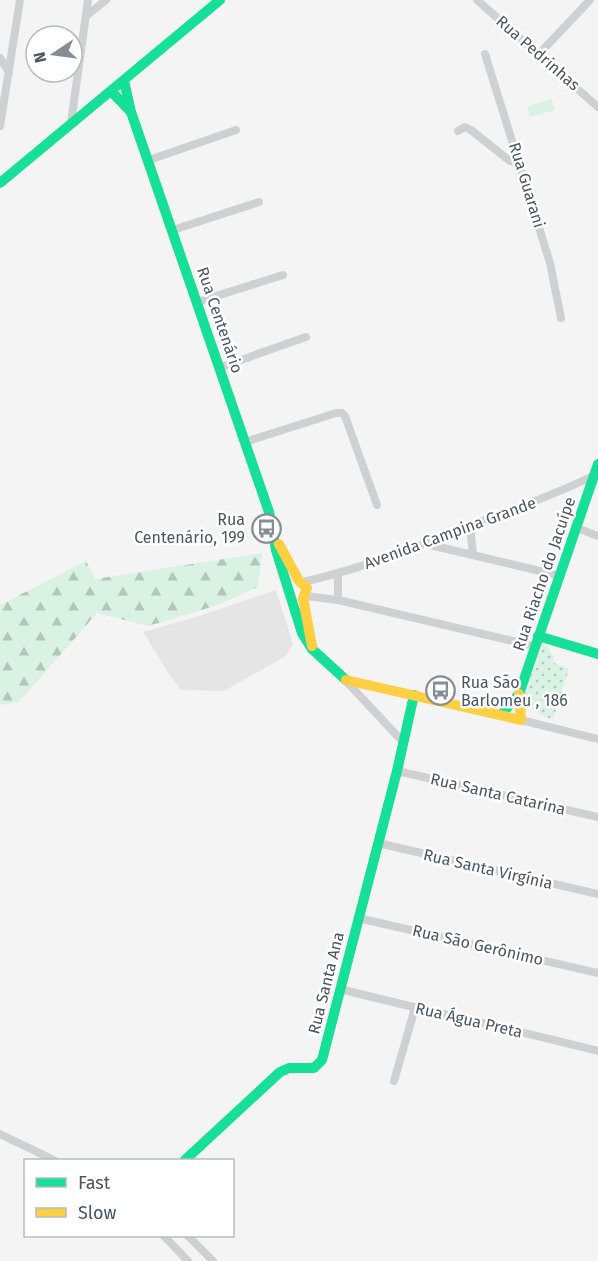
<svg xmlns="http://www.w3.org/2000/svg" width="598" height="1261" font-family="'Fira Sans',sans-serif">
	<defs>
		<pattern id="forest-firs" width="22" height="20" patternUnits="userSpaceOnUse" patternTransform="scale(1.5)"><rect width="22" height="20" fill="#d9f2e3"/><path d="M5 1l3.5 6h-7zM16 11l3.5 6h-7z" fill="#b2c7bb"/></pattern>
		<pattern id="park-dots" width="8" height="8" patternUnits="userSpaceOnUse" patternTransform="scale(1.5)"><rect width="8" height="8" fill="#d9f2e3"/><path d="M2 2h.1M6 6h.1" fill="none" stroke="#b2c7bb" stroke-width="1.8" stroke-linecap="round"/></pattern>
	</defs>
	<rect width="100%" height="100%" fill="#f4f4f4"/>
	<!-- education -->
	<path fill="#e6e5e6" d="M276,590L293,644L286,656L224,691L181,690L169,674L143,632L199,616Z"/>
	<!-- forest -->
	<path fill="url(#forest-firs)" d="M262,553L258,587L218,605L148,626L97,613L19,702L0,705V605L86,561L95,579Z"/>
	<!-- park -->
	<path fill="url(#park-dots)" d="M543,643L547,644L550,652L553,655L554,663L569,669L553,719C535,715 530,708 525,691Z"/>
	<!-- garden -->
	<path fill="#d9f2e3" d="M552,99L555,110L530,117L527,106Z"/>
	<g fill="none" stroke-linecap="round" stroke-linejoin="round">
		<!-- street -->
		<path stroke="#ced0d2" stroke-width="8" d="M477,0L598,107
			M86,16L106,0
			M485,54L550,263L561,318
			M539,54L590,0
			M0,58L9,72
			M71,123L88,0
			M0,126L20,0
			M458,131L465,127L471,130L510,161L520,163
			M149,160L236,130
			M173,230L259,202
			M197,302L283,275
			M221,367L306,337
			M245,442L336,413H342L345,416L377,505
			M470,526L473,555
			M577,528L598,536
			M426,544L561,576
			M338,574V600
			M303,582C361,569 417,547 472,525C513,509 555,495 595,475
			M306,596L338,600L534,646
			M345,680L403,742
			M521,720L598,739
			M397,771L598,817
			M378,843L598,894
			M358,918L598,973
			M340,989C426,1011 512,1029 598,1051
			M394,1081L415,1008
			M0,1134L54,1160
			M164,1236L188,1261
			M188,1236L213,1261"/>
		<!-- fast -->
		<path stroke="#16e098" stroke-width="10" d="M124,81L131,112L269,512L276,550L302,633L312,649L346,680
			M111,91L131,112
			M0,183L220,0
			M538,636L598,654
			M501,715L519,694L598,464
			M185,1160L280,1072L289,1068H314L322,1060L397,771L414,695"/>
		<!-- slow -->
		<path stroke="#ffcf43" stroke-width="10" d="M279,544L299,581L307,588L303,598L312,646
			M346,680L521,720L519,694"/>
	</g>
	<!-- icons -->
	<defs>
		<symbol id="bus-ring" viewBox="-11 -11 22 22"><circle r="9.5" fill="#fff" stroke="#868d94" stroke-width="1.5"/><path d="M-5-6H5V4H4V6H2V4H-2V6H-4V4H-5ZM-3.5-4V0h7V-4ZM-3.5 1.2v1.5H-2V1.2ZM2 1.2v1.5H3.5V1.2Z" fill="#868d94"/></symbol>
	</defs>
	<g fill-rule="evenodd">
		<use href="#bus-ring" x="250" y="512" width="33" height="33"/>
		<use href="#bus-ring" x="424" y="674" width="33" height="33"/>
	</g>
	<g text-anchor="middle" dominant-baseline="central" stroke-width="5" stroke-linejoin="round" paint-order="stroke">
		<!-- street labels -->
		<g font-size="16" fill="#4a5661" stroke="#fff">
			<text transform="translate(538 53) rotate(41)">Rua Pedrinhas</text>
			<text transform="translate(527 185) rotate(73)">Rua Guarani</text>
			<text transform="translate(220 320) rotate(71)">Rua Centenário</text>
			<text transform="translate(450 533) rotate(-20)">Avenida Campina Grande</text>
			<text transform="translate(544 574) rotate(-71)">Rua Riacho do Jacuípe</text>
			<text transform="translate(498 794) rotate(13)">Rua Santa Catarina</text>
			<text transform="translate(488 869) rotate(13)">Rua Santa Virgínia</text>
			<text transform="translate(478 945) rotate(13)">Rua São Gerônimo</text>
			<text transform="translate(326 983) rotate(-76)">Rua Santa Ana</text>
			<text transform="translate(469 1020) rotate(13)">Rua Água Preta</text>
		</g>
		<!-- poi labels -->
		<g font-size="16" fill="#4a5661" stroke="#fff" text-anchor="end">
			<text x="245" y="519">Rua<tspan x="245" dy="18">Centenário, 199</tspan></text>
			<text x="461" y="682" text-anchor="start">Rua São<tspan x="461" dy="18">Barlomeu , 186</tspan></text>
		</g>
	</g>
	<!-- legend -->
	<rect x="24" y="1159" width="210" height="78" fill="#ffffff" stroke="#b7bbc0" stroke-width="1.5"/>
	<rect x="36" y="1178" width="30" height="9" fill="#16e098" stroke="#b7bbc0" stroke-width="1.5"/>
	<text x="78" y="1189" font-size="18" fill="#4a5661">Fast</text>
	<rect x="36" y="1208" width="30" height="9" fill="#ffcf43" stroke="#b7bbc0" stroke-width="1.5"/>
	<text x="78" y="1219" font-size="18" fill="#4a5661">Slow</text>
	<!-- north arrow -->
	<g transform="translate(54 54) rotate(257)"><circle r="28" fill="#ffffff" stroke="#b7bbc0" stroke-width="1.5"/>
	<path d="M0-4.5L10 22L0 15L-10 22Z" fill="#868d94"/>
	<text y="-9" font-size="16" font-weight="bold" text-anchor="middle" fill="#4a5661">N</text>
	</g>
</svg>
